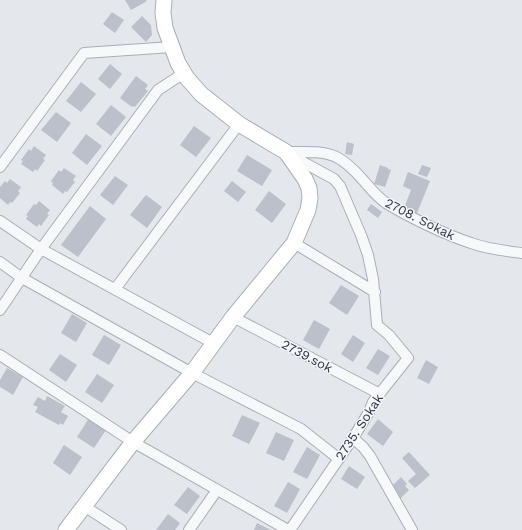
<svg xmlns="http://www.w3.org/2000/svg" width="522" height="530" font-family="'Work Sans',sans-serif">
	<rect width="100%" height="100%" fill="#e4e7ec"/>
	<!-- building -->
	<path fill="#bbc0ca" d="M125,0H146L147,1L131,10Z
		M112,12L124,20L115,33L103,24Z
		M142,16L151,25L152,35L146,42L131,27Z
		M110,64L122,74L110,89L98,79Z
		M136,76L148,85L145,89L148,91L135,107L133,106L132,107L120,98Z
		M81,82L96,94L81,112L66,101Z
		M111,105L126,117L111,136L96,124Z
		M56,112L71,123L57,142L41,130Z
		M194,126L211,138L196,157L180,145Z
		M86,134L102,146L87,165L72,153Z
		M347,142L354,144L352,155L345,154Z
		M34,146L46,155L43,159L45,160L37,171L35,169L33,172L21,164L23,161L21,160L29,149L31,151Z
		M247,155L272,170L262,186L237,171Z
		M380,165L388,168V169L391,170L385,187L374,184Z
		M422,165L431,168L427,177L418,174Z
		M64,168L76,176L73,180L75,182L67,192L65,191L63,194L52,185L53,183L51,181L59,170L61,172Z
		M408,172L430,181L417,213L404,208L411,190L403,186Z
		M115,176L128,185L113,205L100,195Z
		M10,179L21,187L18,191L20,193L12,203L10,202L8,205L0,198V187L5,181L7,183Z
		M232,181L246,192L238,202L224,191Z
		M269,191L286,204L272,223L255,210Z
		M146,195L162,207L147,228L130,215Z
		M39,201L50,210L47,214L49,215L41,226L39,224L37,227L26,219L28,216L26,215L34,204L36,205Z
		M371,204L382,212L378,218L367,210Z
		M90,206L106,219L78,257L61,245Z
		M341,285L359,296L347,315L329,303Z
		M72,314L87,323L76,342L61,333Z
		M314,320L330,329L319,349L303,340Z
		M104,335L121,345L109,365L92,355Z
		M353,335L365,343L353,362L341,354Z
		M378,349L390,356L378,375L366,368Z
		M60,354L77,365L66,382L49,370Z
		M426,360L438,367L429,384L417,378Z
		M7,368L23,377L13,395L0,387V380Z
		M97,374L114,385L102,403L85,392Z
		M47,396L65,406L61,412L68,416L63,425L60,423L59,425L35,412L38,407L33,405L38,397L45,401Z
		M242,415L260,423L249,444L232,436Z
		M89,418L106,430L94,448L77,437Z
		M378,419L393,432L383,446L367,434Z
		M276,432L294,440L284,461L266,453Z
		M64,445L82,457L70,475L53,463Z
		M307,447L320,455L307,479L293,472Z
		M409,452L430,475L415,488L408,481L416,474L402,458Z
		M349,466L365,477L357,489L341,479Z
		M401,477L407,484L405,486L409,490L400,499L389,489Z
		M288,482L300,489L287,513L274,506Z
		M188,487L200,496L187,514L174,505Z
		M168,514L180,523L175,530H156Z
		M257,523L271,530H254Z"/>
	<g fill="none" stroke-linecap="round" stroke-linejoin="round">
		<defs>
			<path id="street" d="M288,152C326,152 336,149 363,180C370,188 377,197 386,203C409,217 446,235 471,243C487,249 505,251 522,253
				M290,155L334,179L340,186L361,235L368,255L373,279L377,325L389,335L408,358L373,402L369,412L353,438L290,530
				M0,167L84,53L172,47
				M0,221L41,249L213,343
				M294,243L375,292
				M0,262L22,278L192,373L301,429L339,459
				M115,289L239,124
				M0,310L41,249L158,90L184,73
				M233,317L380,394
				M0,355L133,442L288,530
				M353,438L363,447L370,456L412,530
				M84,506L121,530
				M189,530L217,490"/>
			<path id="secondary" d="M66,530L133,442L192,373L233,317L294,243L308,210L310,198L309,188L305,179L286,152L239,124L201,94L187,78L178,63L165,28L163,13L164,0"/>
		</defs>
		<!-- street casing -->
		<use href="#street" stroke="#a9aeb7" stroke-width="12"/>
		<!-- secondary casing -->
		<use href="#secondary" stroke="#a9aeb7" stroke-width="17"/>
		<!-- street -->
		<use href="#street" stroke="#f7f8fa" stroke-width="10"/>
		<!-- secondary -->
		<use href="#secondary" stroke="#fff" stroke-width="15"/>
	</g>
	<g text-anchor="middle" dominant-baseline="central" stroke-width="3" stroke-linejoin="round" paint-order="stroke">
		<!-- street labels -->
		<g font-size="13" fill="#2b3445" stroke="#f4f6f9">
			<text transform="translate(420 219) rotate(27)">2708. Sokak</text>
			<text transform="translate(307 356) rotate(28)">2739.sok</text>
			<text transform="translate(359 427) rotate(-57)">2735. Sokak</text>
		</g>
	</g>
</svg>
